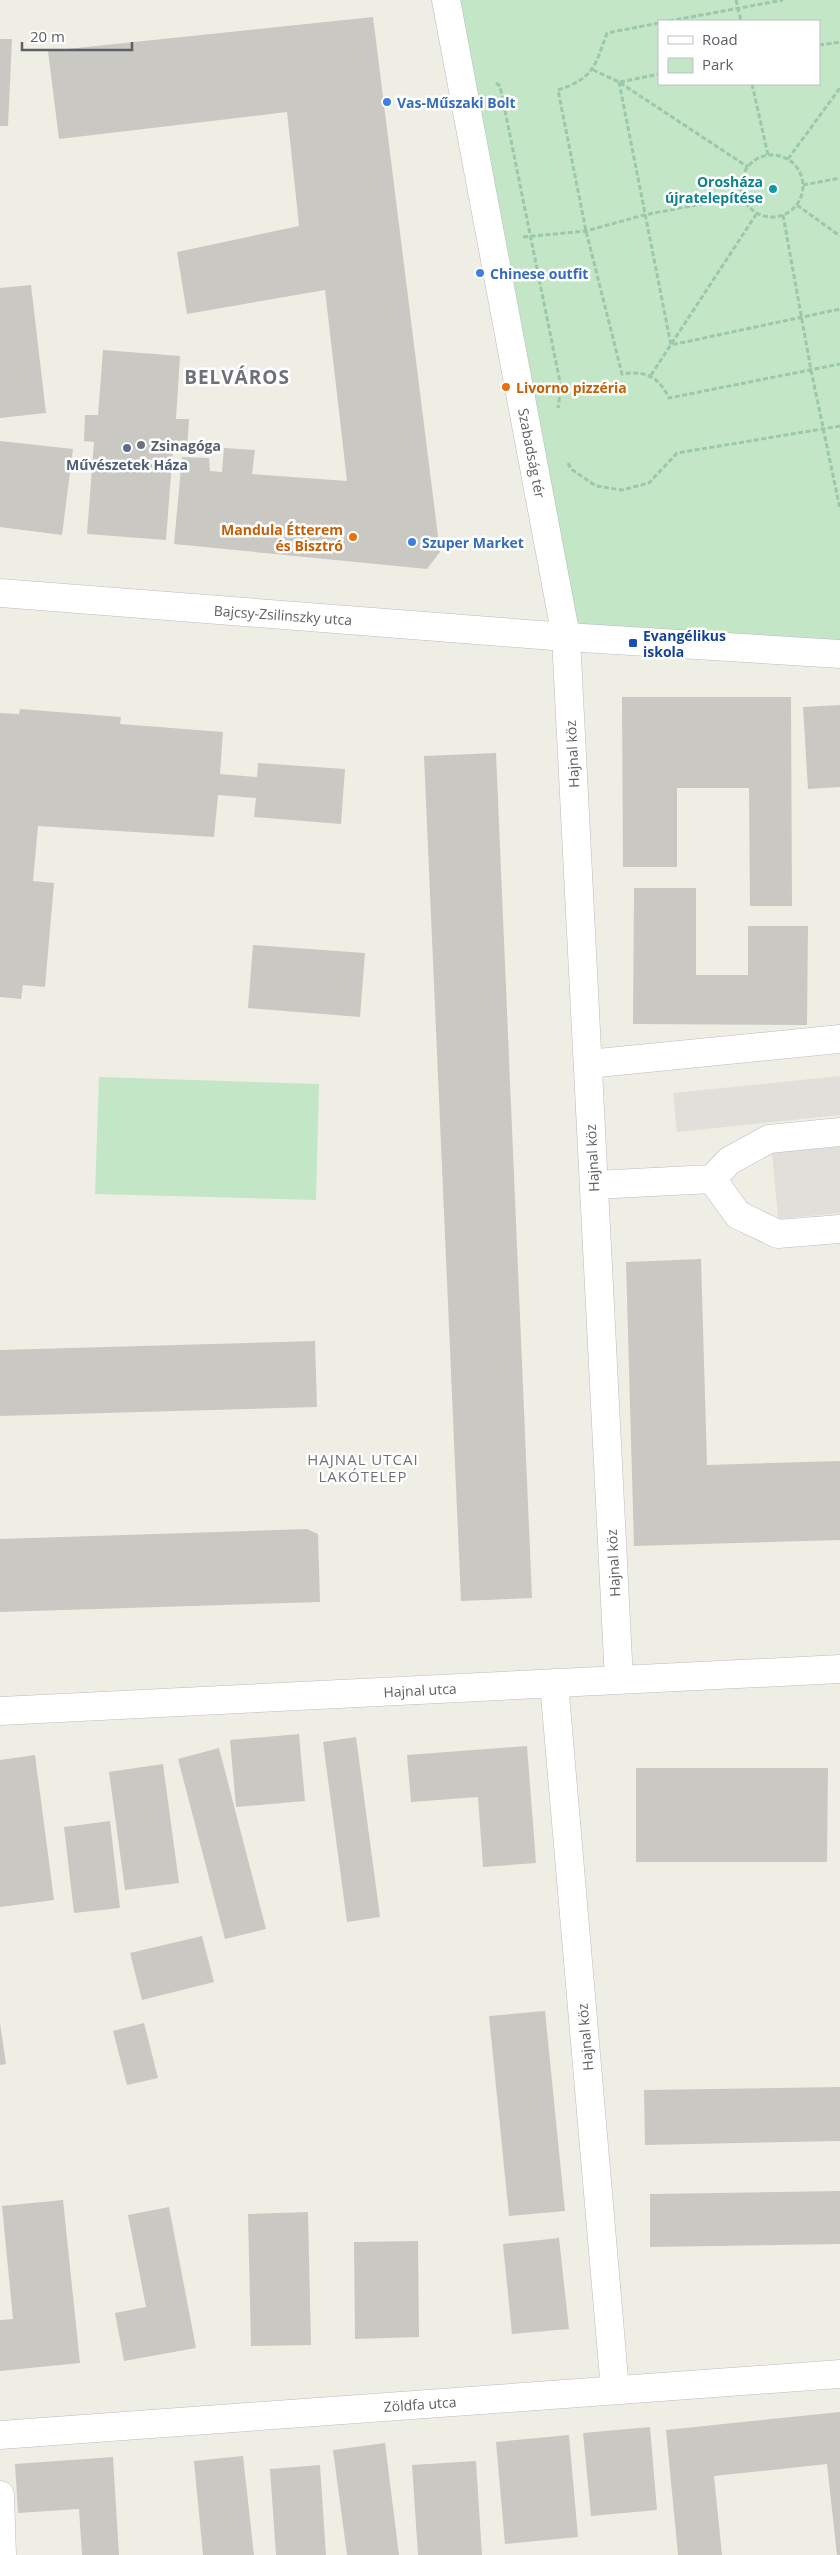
<svg xmlns="http://www.w3.org/2000/svg" width="840" height="2555" font-family="'Open Sans',sans-serif">
	<rect width="100%" height="100%" fill="#efeee5"/>
	<!-- industrial -->
	<path fill="#e1dfd9" d="M840,1076V1115L677,1132L673,1093Z
		M840,1147V1213L778,1219L772,1152Z"/>
	<!-- green -->
	<path fill="#c2e6c6" fill-rule="evenodd" d="M446,0H840V653L566,637ZM659,21H819V84H659Z
		M99,1077L319,1084L316,1200L95,1194Z"/>
	<!-- building -->
	<path fill="#cac8c2" d="M373,17L440,552L427,569L174,544L182,457L209,458L210,471L222,472L224,448L255,450L252,474L347,481L325,290L187,314L177,252L299,226L287,112L59,139L48,51Z
		M0,39H12L8,126H0Z
		M31,285L46,413L0,418V288Z
		M103,350L180,356L176,419H189L187,449L173,448L166,540L87,534L94,442L84,441L85,415H98Z
		M0,441L73,449L62,535L0,527Z
		M622,697H791L792,906H750L749,788H677V867H623Z
		M840,705V787L808,789L803,707Z
		M20,709L121,717L120,724L223,732L220,774L257,777L258,763L345,769L341,824L254,817L256,798L218,795L214,837L38,826L33,881L54,883L45,987L23,985L21,999L0,997V713L19,714Z
		M496,753L532,1598L461,1601L424,756Z
		M634,888H696V975H748V926H808L807,1025L633,1024Z
		M253,945L365,953L360,1017L248,1008Z
		M701,1259L707,1465L840,1461V1540L634,1546L626,1262Z
		M315,1341L317,1407L0,1416V1350Z
		M307,1529L318,1534L320,1602L0,1612V1539Z
		M299,1734L305,1801L236,1807L230,1740Z
		M356,1737L380,1917L347,1922L323,1742Z
		M527,1746L536,1863L483,1867L478,1797L411,1802L407,1755Z
		M219,1748L266,1929L225,1939L178,1759Z
		M35,1755L54,1900L0,1907V1760Z
		M163,1764L179,1883L125,1890L109,1772Z
		M636,1768H828L827,1862H636Z
		M110,1821L120,1908L74,1913L64,1827Z
		M202,1936L214,1982L142,2000L130,1953Z
		M545,2011L565,2211L509,2216L489,2016Z
		M0,2023L6,2064L0,2065Z
		M144,2023L158,2078L127,2085L113,2031Z
		M840,2087V2141L645,2145L644,2090Z
		M840,2191V2244L650,2247V2194Z
		M63,2200L80,2363L0,2371V2320L13,2319L2,2206Z
		M169,2207L196,2348L124,2361L115,2313L146,2307L128,2215Z
		M308,2212L311,2345L251,2346L248,2214Z
		M559,2238L569,2329L512,2334L503,2244Z
		M418,2241L419,2337L355,2339L354,2242Z
		M840,2412V2555H837L827,2464L714,2476L722,2555H678L666,2430Z
		M650,2427L657,2510L591,2516L583,2433Z
		M569,2435L578,2537L505,2544L496,2442Z
		M385,2443L399,2555H347L333,2450Z
		M243,2456L254,2555H203L194,2461Z
		M113,2457L119,2555H82L79,2509L18,2513L15,2464Z
		M476,2461L482,2555H418L412,2465Z
		M320,2465L326,2555H276L270,2469Z"/>
	<g fill="none" stroke-linecap="round" stroke-linejoin="round">
		<defs>
			<path id="minor" d="M446,0L566,637L619,1680
				M0,593L566,637L840,654
				M588,1064L840,1039
				M712,1179L729,1161L769,1139L840,1132
				M594,1185L712,1179L738,1215L778,1234L840,1229
				M554,1683L615,2390
				M0,1711L840,1669
				M0,2435L840,2374
				M0,2495L2,2555"/>
		</defs>
		<!-- minor casing -->
		<use href="#minor" stroke="#babbc0" stroke-width="29"/>
		<!-- path -->
		<path stroke="#9bc7ad" stroke-width="3" stroke-dasharray="5 2.5" stroke-linecap="butt" d="M736,0L741,21
			M669,21L783,0
			M659,23L607,33C595,66 594,78 558,90L586,231L622,374C645,370 659,377 669,398L840,364
			M819,45L840,42
			M593,70L619,82L748,167
			M619,82L671,345L840,309
			M620,82L659,74
			M496,83L500,86L561,387L558,408
			M752,84L768,155
			M741 186a31 31 0 1 1 62 0a31 31 0 1 1-62 0Z
			M788,159L840,88
			M803,185L840,178
			M797,205L840,236
			M783,215L811,370L840,509
			M523,237L586,231L644,215L743,196
			M651,375L757,213
			M568,463L571,469L596,486L622,490L649,483L677,453L840,426"/>
		<!-- minor -->
		<use href="#minor" stroke="#fff" stroke-width="28"/>
	</g>
	<!-- markers -->
	<g fill="#3f7fe0" stroke="#fff" stroke-width="2">
		<circle cx="387" cy="102" r="5"/>
		<circle cx="480" cy="273" r="5"/>
		<circle cx="412" cy="542" r="5"/>
	</g>
	<circle fill="#0f9aa8" stroke="#fff" stroke-width="2" cx="773" cy="189" r="5"/>
	<g fill="#e8710a" stroke="#fff" stroke-width="2">
		<circle cx="506" cy="387" r="5"/>
		<circle cx="353" cy="537" r="5"/>
	</g>
	<circle fill="#6b7280" stroke="#fff" stroke-width="2" cx="141" cy="445" r="5"/>
	<circle fill="#5c6f8a" stroke="#fff" stroke-width="2" cx="127" cy="448" r="5"/>
	<rect fill="#1a4fb4" stroke="#fff" stroke-width="2" x="628" y="638" width="10" height="10" rx="2.5"/>
	<g text-anchor="middle" dominant-baseline="central" stroke-width="5" stroke-linejoin="round" paint-order="stroke">
		<!-- shop labels -->
		<g font-size="14" font-weight="bold" fill="#366cbe" stroke="#fff" text-anchor="start">
			<text x="397" y="102">Vas-Műszaki Bolt</text>
			<text x="490" y="273">Chinese outfit</text>
			<text x="422" y="542">Szuper Market</text>
		</g>
		<!-- culture labels -->
		<g font-size="14" font-weight="bold" fill="#0d838f" stroke="#fff" text-anchor="end">
			<text x="763" y="181">Orosháza<tspan x="763" dy="16">újratelepítése</tspan></text>
		</g>
		<!-- food labels -->
		<g font-size="14" font-weight="bold" fill="#c56008" stroke="#fff" text-anchor="start">
			<text x="516" y="387">Livorno pizzéria</text>
			<text x="343" y="529" text-anchor="end">Mandula Étterem<tspan x="343" dy="16">és Bisztró</tspan></text>
		</g>
		<!-- worship labels -->
		<g font-size="14" font-weight="bold" fill="#5b616d" stroke="#fff" text-anchor="start">
			<text x="151" y="445">Zsinagóga</text>
		</g>
		<!-- street labels -->
		<g font-size="14" fill="#5d5f65" stroke="#fff">
			<text transform="translate(532 453) rotate(79)">Szabadság tér</text>
			<text transform="translate(283 615) rotate(4)">Bajcsy-Zsilinszky utca</text>
			<text transform="translate(572 754) rotate(-93)">Hajnal köz</text>
			<text transform="translate(592 1158) rotate(-93)">Hajnal köz</text>
			<text transform="translate(613 1563) rotate(-93)">Hajnal köz</text>
			<text transform="translate(420 1690) rotate(-3)">Hajnal utca</text>
			<text transform="translate(585 2037) rotate(-95)">Hajnal köz</text>
			<text transform="translate(420 2404) rotate(-4)">Zöldfa utca</text>
		</g>
		<!-- service labels -->
		<g font-size="14" font-weight="bold" fill="#4e5e75" stroke="#fff">
			<text x="127" y="464">Művészetek Háza</text>
		</g>
		<!-- transit labels -->
		<g font-size="14" font-weight="bold" fill="#164399" stroke="#fff" text-anchor="start">
			<text x="643" y="635">Evangélikus<tspan x="643" dy="16">iskola</tspan></text>
		</g>
		<!-- neighbourhood labels -->
		<g font-size="15" letter-spacing="1" fill="#6e7177" stroke="#fff">
			<text x="363" y="1459">HAJNAL UTCAI<tspan x="363" dy="17">LAKÓTELEP</tspan></text>
		</g>
		<!-- district labels -->
		<g font-size="19" font-weight="bold" letter-spacing="1" fill="#6e7177" stroke="#fff">
			<text x="237" y="377">BELVÁROS</text>
		</g>
	</g>
	<!-- legend -->
	<rect x="658" y="20" width="162" height="65" fill="#ffffff" stroke="#bebfc1"/>
	<rect x="668" y="36" width="25" height="8" fill="#ffffff" stroke="#bebfc1"/>
	<text x="702" y="45" font-size="15" fill="#5d5f65">Road</text>
	<rect x="668" y="58" width="25" height="15" fill="#c2e6c6" stroke="#bebfc1"/>
	<text x="702" y="70" font-size="15" fill="#5d5f65">Park</text>
	<!-- scale -->
	<path d="M22 42v8h110v-8" fill="none" stroke="#5d5f65" stroke-width="2.5"/>
	<text x="30" y="42" font-size="15" fill="#5d5f65" stroke="#ffffff" stroke-width="4" paint-order="stroke">20 m</text>
</svg>
